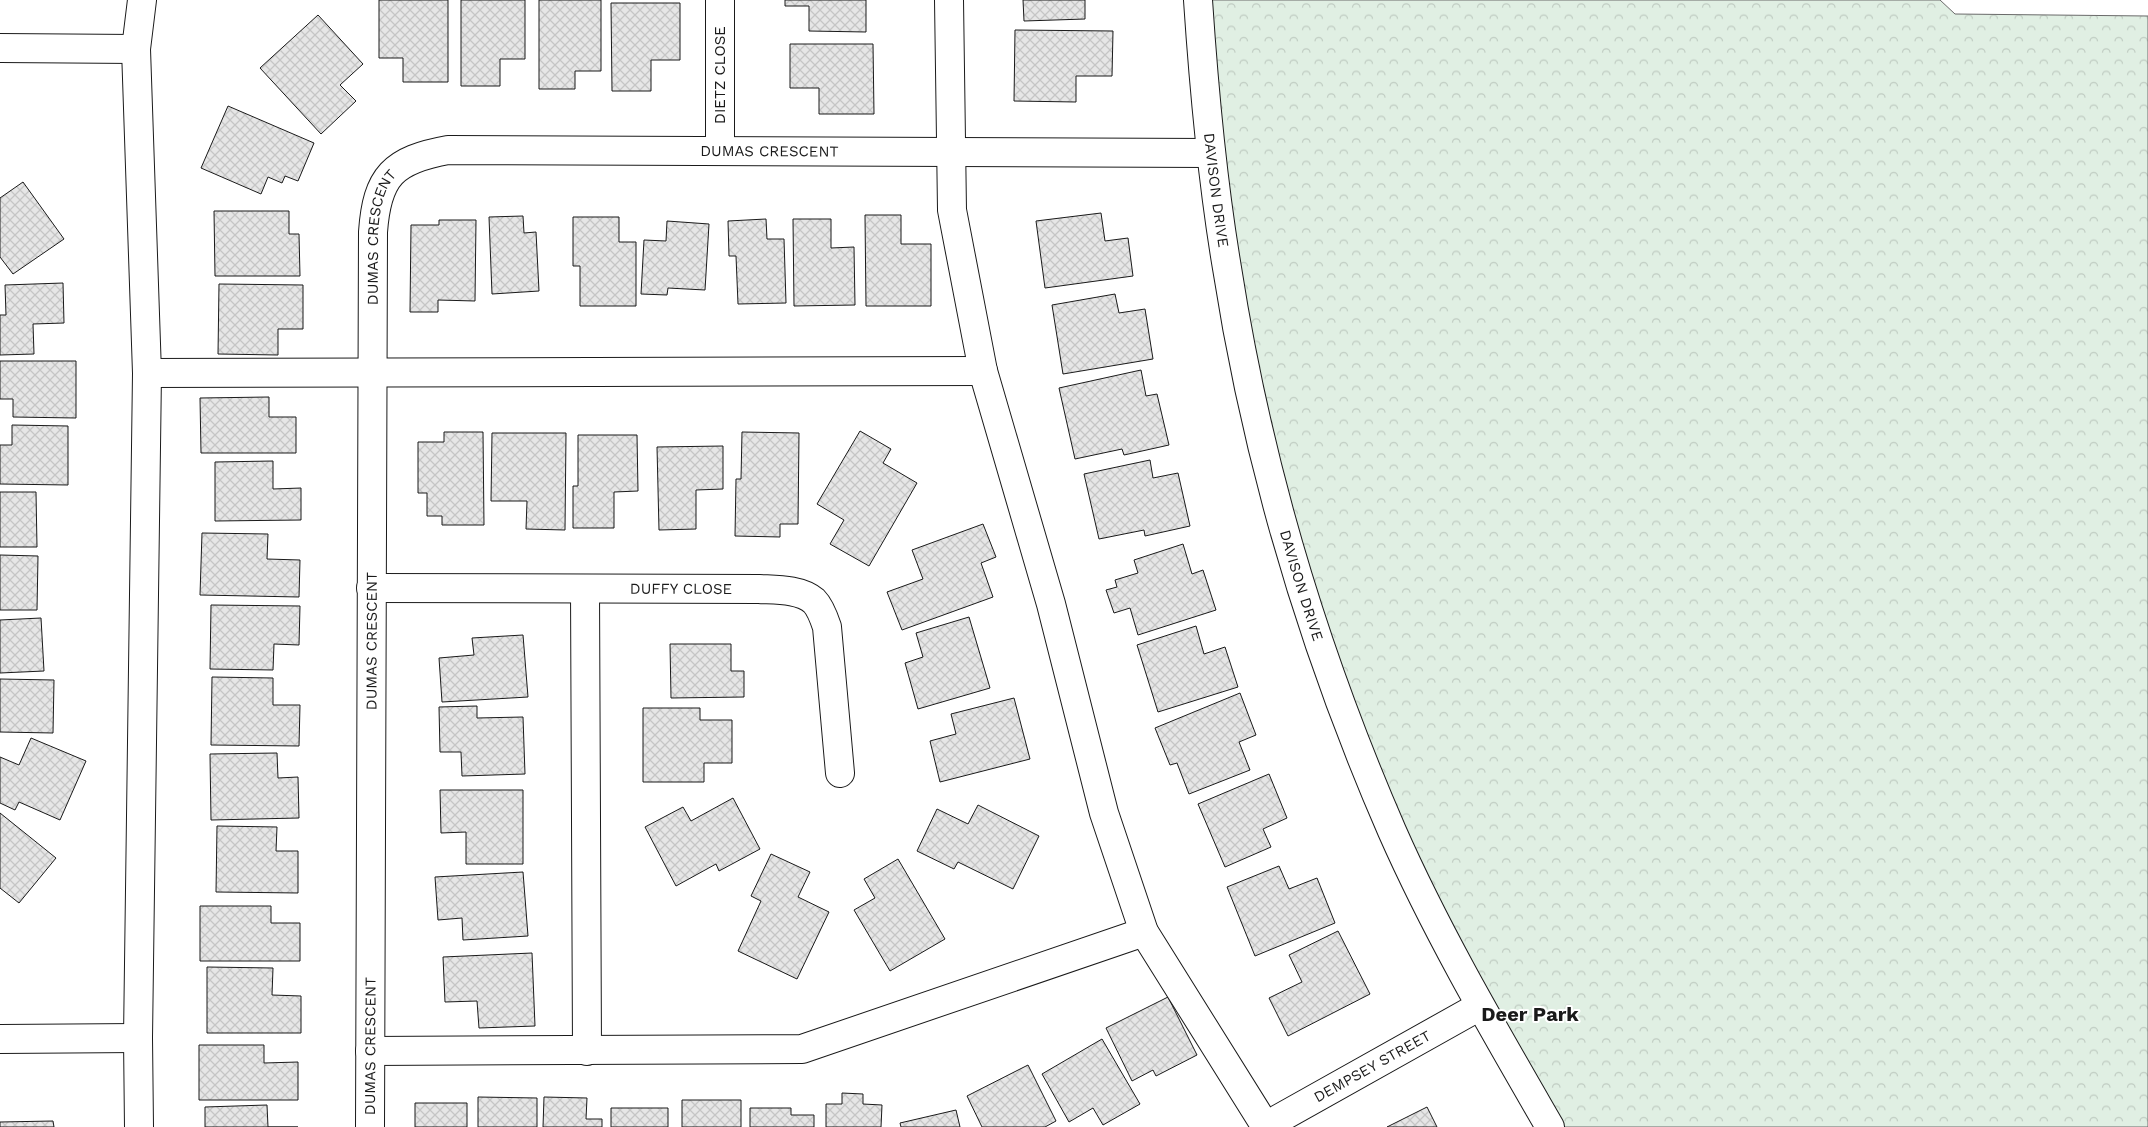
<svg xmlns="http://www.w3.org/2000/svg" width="2148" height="1127" font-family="'Work Sans',sans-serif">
	<defs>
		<pattern id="park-crowns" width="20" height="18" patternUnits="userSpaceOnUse" patternTransform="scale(1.25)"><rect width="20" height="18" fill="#e0efe3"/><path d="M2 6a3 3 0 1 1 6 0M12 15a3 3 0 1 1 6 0" fill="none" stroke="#c0ccc2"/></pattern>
		<pattern id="building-cross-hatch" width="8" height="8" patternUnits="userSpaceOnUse" patternTransform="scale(1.25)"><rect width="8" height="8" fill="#e6e6e6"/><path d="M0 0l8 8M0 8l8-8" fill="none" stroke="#c5c5c5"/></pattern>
	</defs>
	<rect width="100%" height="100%" fill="#fff"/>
	<!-- park -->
	<path fill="url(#park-crowns)" stroke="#6a6a6a" d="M1198,0H1940L1955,14L2148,16V1127H1550L1393,832L1262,448Z"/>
	<!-- building -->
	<path fill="url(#building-cross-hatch)" stroke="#1a1a1a" d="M379,0H448V82H403V58H379Z
		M461,0H525V59H500V86H461Z
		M539,0H601V71H575V89H539Z
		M785,0H866V32L809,31V6H785Z
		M1023,0H1085V19L1024,21Z
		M611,3H680V60H651V91H612Z
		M318,15L363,64L340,85L356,101L321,134L260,68Z
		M1015,30L1113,31L1112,76H1076V102L1014,101Z
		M790,44H873L874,114H819V88H790Z
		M228,106L314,143L298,181L285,176L282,183L268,177L261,194L201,168Z
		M23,182L64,239L13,274L0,257V198Z
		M214,211H289V234H299L300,276H215Z
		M1101,213L1105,241L1128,238L1133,276L1045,288L1036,221Z
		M865,215H901V244H931V306H866Z
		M523,216L524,233L536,232L539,291L492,294L489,217Z
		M573,217H619V242H636V306H580V266H573Z
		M766,219L767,239H784L786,303L738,304L736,256H729L728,221Z
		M793,219H831V248L854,247L855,305L794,306Z
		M439,220H476L475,301L438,300V312H410L411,225H439Z
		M667,221L709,224L705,290L668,288L667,295L641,294L644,240L666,241Z
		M63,283L64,323L33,324L34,354L0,355V315H6L5,285Z
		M219,284L303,285V329H278V355L218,354Z
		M1115,294L1119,313L1145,309L1153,359L1063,374L1052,305Z
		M0,361H76V418L13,417V399H0Z
		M1141,370L1146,396L1157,394L1169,445L1124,455L1122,449L1075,459L1059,388Z
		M269,397V417H296V453H201L200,398Z
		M12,425L68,426V485L0,484V445H12Z
		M860,431L891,449L883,463L917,483L869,566L830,544L844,520L817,504Z
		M444,432H483L484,525H442V516H427V493H418V442H444Z
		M742,432L799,433L798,524H780V537L735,536L736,479H741Z
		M492,433H566L565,530L526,529L527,501H491Z
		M578,435H637L638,491L614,492V528H573V486H578Z
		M723,446V489L696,490V529L659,530L657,447Z
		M1150,460L1153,478L1178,473L1190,526L1145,536L1144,530L1099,539L1084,474Z
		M273,461V489L301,488V520L215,521V462Z
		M0,492H36L37,547H0Z
		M983,524L996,557L981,563L993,597L902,630L887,592L923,579L912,550Z
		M202,533L268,534L267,559L300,560L299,597L200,595Z
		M1183,544L1192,574L1203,570L1216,610L1138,635L1130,608L1114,613L1106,590L1117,587L1115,580L1138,573L1134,560Z
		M0,555L38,556L37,610H0Z
		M211,605L300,606L299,645L274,644L273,670L210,669Z
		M969,617L990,688L918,709L905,663L923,657L916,633Z
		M41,618L44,671L0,673V620Z
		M1196,626L1204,654L1225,647L1238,687L1158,712L1137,645Z
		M523,635L528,697L442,702L439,658L474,655L472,638Z
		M670,644H731V671H744V697L671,698Z
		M212,677L273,678V705H300L299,746L211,745Z
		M0,679L54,680L53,733L0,732Z
		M1240,693L1256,735L1239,742L1250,770L1189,794L1177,763L1170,765L1155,728Z
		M1014,698L1030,759L940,782L930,741L956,734L951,714Z
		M477,706V718L523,717L525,774L462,776L461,752H440L439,707Z
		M643,708H700V720H732V763H704V782H643Z
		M31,738L86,761L60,820L19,802L15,810L0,803V757L19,765Z
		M277,753L278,778L298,777L299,818L211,820L210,754Z
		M1269,774L1287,818L1263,829L1271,847L1225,867L1198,804Z
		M440,790H523V864H466V832L441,833Z
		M733,798L760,849L719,871L716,864L676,886L645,827L683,807L691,821Z
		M978,805L1039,836L1013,889L958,862L954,869L917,851L937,809L968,824Z
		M0,813L56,858L19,903L0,888Z
		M217,826L277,827L276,851H298V893L216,892Z
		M771,854L810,872L798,897L829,912L797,979L738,951L761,901L751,896Z
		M898,859L945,939L890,971L854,910L875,898L864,879Z
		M1279,866L1289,889L1317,878L1335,923L1255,956L1227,887Z
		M523,872L528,936L463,940L462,918L438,920L435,877Z
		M200,906H271V923H300V961H200Z
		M1338,931L1370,994L1288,1036L1269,998L1302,982L1289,955Z
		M532,953L535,1026L479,1028L477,1001L445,1002L443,957Z
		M207,967L273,968L272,995L301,996V1033H207Z
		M1168,997L1197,1055L1156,1076L1153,1070L1132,1081L1106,1028Z
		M1102,1039L1140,1104L1103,1125L1093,1108L1069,1122L1042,1074Z
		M199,1045H264V1063L298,1062V1100H199Z
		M1028,1065L1056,1121L1045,1127H982L967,1096Z
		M842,1093L863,1094V1104L882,1105L881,1127H826V1104H842Z
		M478,1097L537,1098V1127H478Z
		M544,1097L587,1098L586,1119H602V1127H543Z
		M682,1100H741V1127H682Z
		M415,1103H467V1127H415Z
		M267,1105L268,1127H298H205V1107Z
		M1427,1107L1437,1127H1387Z
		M611,1108H668V1127H611Z
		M750,1108H791V1115H814V1127H750Z
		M956,1110L960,1127H901L900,1123Z
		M53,1121L54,1127H0V1122Z"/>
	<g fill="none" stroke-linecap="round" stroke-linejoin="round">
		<defs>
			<g id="minor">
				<path d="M949,0L952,210L983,371L1051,604L1104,813L1144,932L1266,1127"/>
				<path id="s1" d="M1198,0C1204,90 1212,179 1227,268C1257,461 1314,652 1392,831C1437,933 1494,1030 1550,1127"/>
				<path d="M0,48L136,49"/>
				<path d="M720,151V0"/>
				<path d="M147,373L983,371"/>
				<path id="s2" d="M371,588L759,589C776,590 800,589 814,601C820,607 824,618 827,627L840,773"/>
				<path d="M585,589L587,1051"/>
				<path d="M0,1039L138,1038"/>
				<path d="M370,1051L802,1049L1144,932"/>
				<path d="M139,1127L138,1038L147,373L136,49L142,0"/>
				<path id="s3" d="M370,1127L373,232C377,176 393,160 448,150L1211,153"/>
				<path id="s4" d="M1264,1127L1480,1006"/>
			</g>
		</defs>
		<!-- minor casing -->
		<use href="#minor" stroke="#1a1a1a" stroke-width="30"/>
		<!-- minor -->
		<use href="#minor" stroke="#fff" stroke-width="28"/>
	</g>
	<g text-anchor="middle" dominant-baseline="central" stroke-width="4" stroke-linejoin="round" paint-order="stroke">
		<!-- street labels -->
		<g font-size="15" fill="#1a1a1a" stroke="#fff">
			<text transform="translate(720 75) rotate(-90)">DIETZ CLOSE</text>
			<text stroke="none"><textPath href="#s3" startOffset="1341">DUMAS CRESCENT</textPath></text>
			<text stroke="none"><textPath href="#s1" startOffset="191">DAVISON DRIVE</textPath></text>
			<text stroke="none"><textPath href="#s3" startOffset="891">DUMAS CRESCENT</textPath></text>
			<text stroke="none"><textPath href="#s1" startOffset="596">DAVISON DRIVE</textPath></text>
			<text stroke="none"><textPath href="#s2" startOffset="310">DUFFY CLOSE</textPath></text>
			<text stroke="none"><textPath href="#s3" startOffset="486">DUMAS CRESCENT</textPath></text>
			<text stroke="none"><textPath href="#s3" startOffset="81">DUMAS CRESCENT</textPath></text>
			<text stroke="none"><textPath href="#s4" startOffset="124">DEMPSEY STREET</textPath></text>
		</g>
		<!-- district labels -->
		<g font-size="20" font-weight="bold" fill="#1a1a1a" stroke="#fff">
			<text x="1530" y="1014">Deer Park</text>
		</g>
	</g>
</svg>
